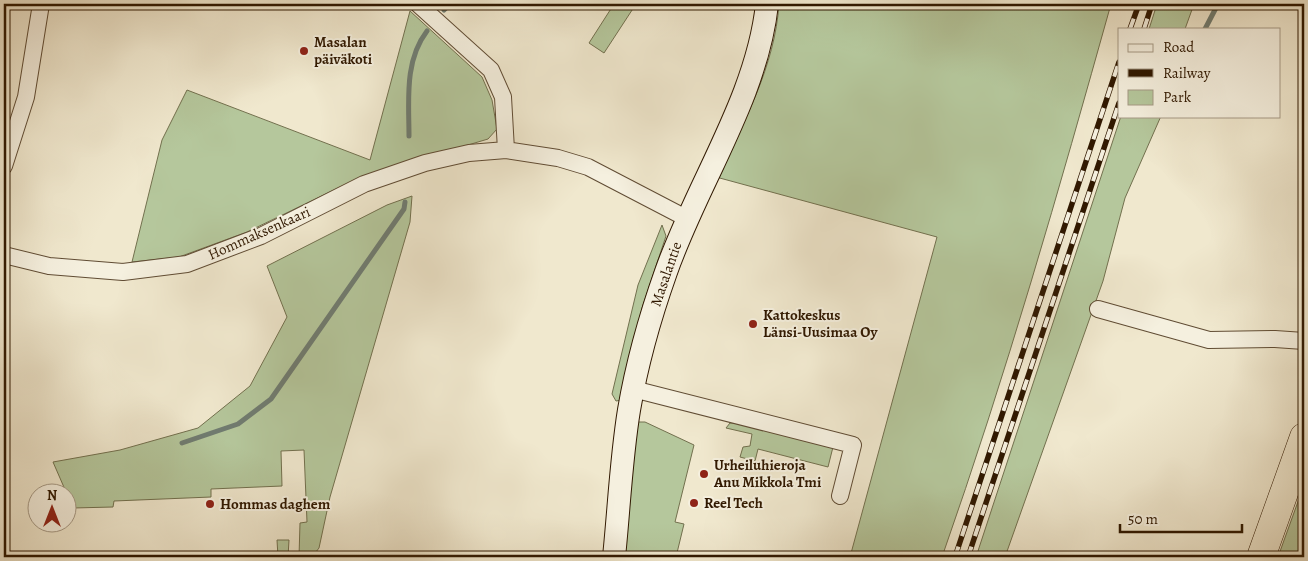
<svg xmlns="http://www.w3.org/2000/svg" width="1308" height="561" font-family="Alegreya,serif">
	<rect width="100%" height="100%" fill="#f0e8ce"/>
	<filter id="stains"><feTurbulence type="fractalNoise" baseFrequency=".004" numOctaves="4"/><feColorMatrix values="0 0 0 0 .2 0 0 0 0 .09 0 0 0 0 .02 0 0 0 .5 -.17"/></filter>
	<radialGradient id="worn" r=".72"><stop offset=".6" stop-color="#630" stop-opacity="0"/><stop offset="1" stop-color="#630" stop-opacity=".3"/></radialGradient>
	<!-- green -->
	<path fill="#b5c79c" stroke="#72704e" d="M614,4H636L604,53L589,43Z
		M779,4H1111C1059,190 1006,375 942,557H850L937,237L716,177C744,124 775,65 779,4Z
		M1157,4H1194L1185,29H1149Z
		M410,11L482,77L492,100L497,129L488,139L361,177L247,232L179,257L132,262L162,140L187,90L370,160Z
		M1121,116H1161L1125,198L1103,281L1005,557H976Z
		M412,196L410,222L330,497L319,548L312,557H299L300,523L307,522L304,450L281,451L282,486L211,489V497L114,501L113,507L73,508L53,462L120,450L198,428L250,386L287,317L267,266L387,205Z
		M662,225L666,236L642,308L622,400L616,401L612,394L638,285Z
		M637,422H645L694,445L675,522L684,524L676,557H624Z
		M730,423H740L833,447L828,467L758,449L755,461L740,457L743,447L750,446L752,434L726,428Z
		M1304,485V557H1278Z
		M277,540H289L288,557H278Z"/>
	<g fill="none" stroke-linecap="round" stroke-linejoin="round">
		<!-- stream -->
		<path stroke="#707c71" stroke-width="5" d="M444,10L450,4
			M1205,29L1218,4
			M409,136C409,101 404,61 427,31
			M182,443L238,424L271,399L404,209L405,202"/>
		<defs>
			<path id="street" d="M418,4L491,70L503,97L506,150
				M4,166L26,97L41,4
				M4,255L49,266L123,272L187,264L261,236L364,184L425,163L469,153L506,150L558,158L588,167L686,218
				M1098,309L1209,340L1275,339L1304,341
				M633,389L853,445L840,496"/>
			<path id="secondary" d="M614,557C619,509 621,459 629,410C637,363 650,317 666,272C697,183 757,98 767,4"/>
			<path id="highway" d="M1261,557L1304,437"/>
		</defs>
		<!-- street casing -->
		<use href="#street" stroke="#604c34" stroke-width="18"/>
		<!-- secondary casing -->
		<use href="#secondary" stroke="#301800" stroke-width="24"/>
		<!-- highway casing -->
		<use href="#highway" stroke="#301800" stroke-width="29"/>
		<!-- street -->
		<use href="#street" stroke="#f5f0df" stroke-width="16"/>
		<!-- secondary -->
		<use href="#secondary" stroke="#f5f0df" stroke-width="22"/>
		<!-- highway -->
		<use href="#highway" stroke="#f0e8ce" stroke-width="28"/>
		<defs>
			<path id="rail" d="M1130,29L1139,4
				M1144,29L1152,4
				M955,557L1119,62
				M968,557L1119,103"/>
		</defs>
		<!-- rail casing -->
		<use href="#rail" stroke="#301800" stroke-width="5.5"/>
		<!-- rail -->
		<use href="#rail" stroke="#f5f0df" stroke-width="4" stroke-dasharray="11" stroke-linecap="butt"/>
	</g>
	<!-- markers -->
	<g fill="#8f2418" stroke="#f5f0df" stroke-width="2">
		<circle cx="304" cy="51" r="5"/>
		<circle cx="753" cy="324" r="5"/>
		<circle cx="704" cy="474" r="5"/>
		<circle cx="694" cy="503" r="5"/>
		<circle cx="210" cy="504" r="5"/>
	</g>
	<g text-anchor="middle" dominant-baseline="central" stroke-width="4" stroke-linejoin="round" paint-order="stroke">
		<!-- poi labels -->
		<g font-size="15" font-weight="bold" fill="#301800" stroke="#f5f0df" text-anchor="start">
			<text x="314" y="42">Masalan<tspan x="314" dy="17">päiväkoti</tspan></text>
			<text x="763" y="315">Kattokeskus<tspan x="763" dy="17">Länsi-Uusimaa Oy</tspan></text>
			<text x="714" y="465">Urheiluhieroja<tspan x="714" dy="17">Anu Mikkola Tmi</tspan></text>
			<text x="704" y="503">Reel Tech</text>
			<text x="220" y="504">Hommas daghem</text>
		</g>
		<!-- street labels -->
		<g font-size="15" fill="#301800" stroke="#f5f0df">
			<text transform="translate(259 233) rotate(-24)">Hommaksenkaari</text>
			<text transform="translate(666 274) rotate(-71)">Masalantie</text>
		</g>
	</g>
	<!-- margin -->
	<rect width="1308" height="561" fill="none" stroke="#f0e8ce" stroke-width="20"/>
	<rect x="5" y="5" width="1298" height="551" fill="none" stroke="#301800" stroke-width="2.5"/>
	<rect x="10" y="10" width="1288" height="541" fill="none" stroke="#301800"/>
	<!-- legend -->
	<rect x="1118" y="28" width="162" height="90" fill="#f5f0df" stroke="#a69a86"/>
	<rect x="1128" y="44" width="25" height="8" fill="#f5f0df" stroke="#a69a86"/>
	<text x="1163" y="52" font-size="15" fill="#301800">Road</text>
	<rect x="1128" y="69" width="25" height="8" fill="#301800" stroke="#a69a86"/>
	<text x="1163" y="78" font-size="15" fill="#301800">Railway</text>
	<rect x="1128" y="90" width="25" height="15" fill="#b5c79c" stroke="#a69a86"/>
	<text x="1163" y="102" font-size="15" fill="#301800">Park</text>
	<!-- north arrow -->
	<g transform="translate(52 508)"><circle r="24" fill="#f5f0df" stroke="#a69a86"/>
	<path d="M0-4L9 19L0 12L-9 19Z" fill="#8f2418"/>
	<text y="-8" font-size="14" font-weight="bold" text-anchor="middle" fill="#301800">N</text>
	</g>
	<!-- scale -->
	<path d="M1120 524v8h122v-8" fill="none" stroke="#301800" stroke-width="2.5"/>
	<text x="1128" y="524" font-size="15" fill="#301800" stroke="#f5f0df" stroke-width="4" paint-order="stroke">50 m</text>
	<rect width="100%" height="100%" filter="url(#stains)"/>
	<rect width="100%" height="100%" fill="url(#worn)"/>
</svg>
